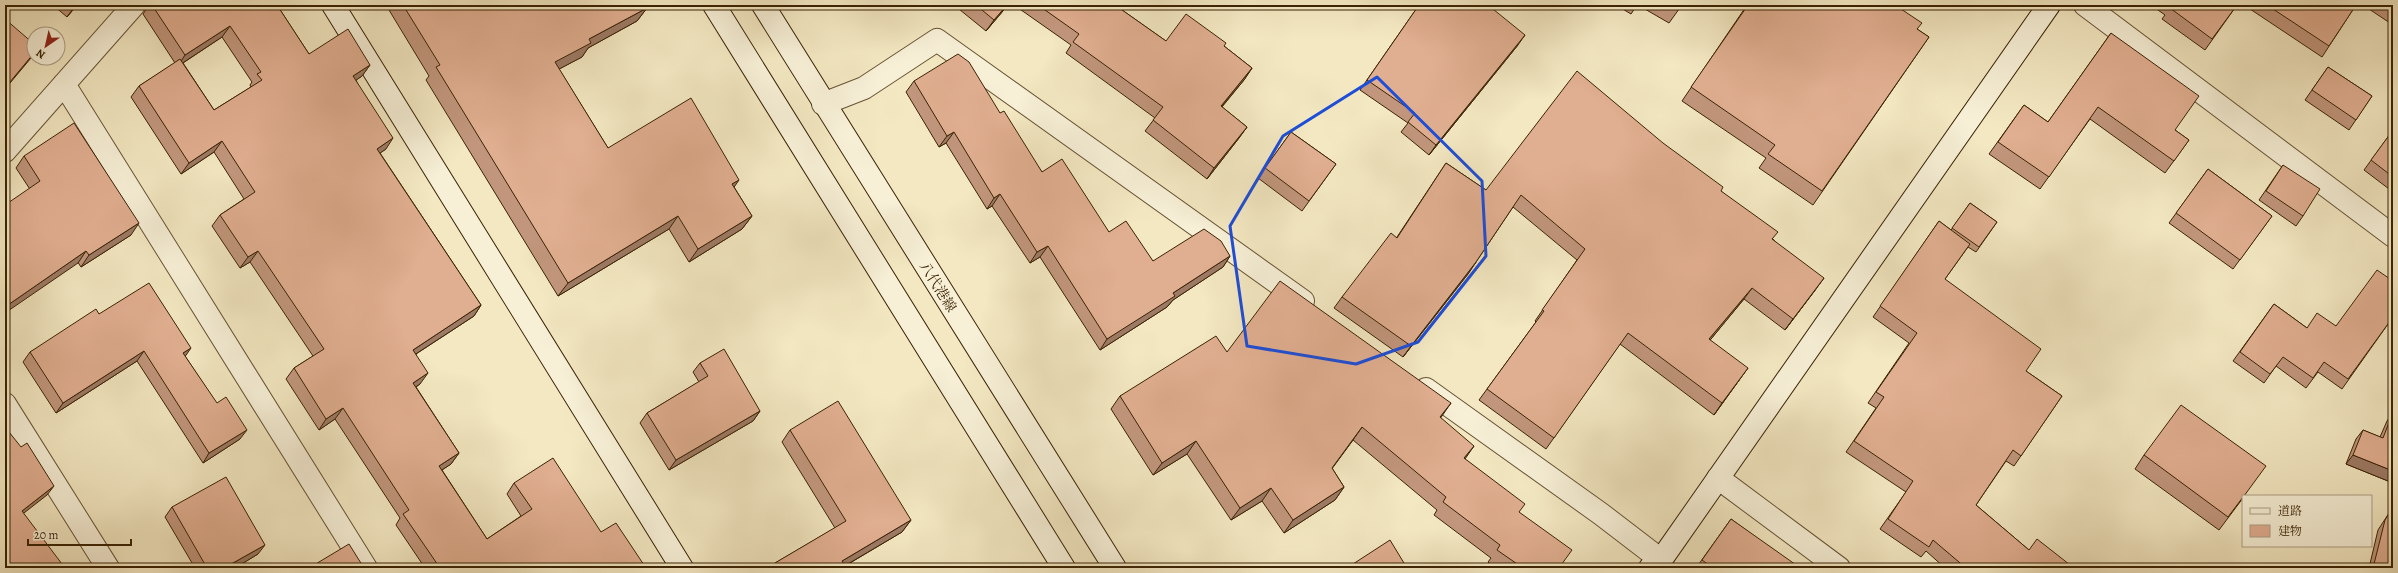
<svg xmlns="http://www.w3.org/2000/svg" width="2398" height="573" font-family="Alegreya,'Noto Serif JP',serif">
	<rect width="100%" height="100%" fill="#f3e8c2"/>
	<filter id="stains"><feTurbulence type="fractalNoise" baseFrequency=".005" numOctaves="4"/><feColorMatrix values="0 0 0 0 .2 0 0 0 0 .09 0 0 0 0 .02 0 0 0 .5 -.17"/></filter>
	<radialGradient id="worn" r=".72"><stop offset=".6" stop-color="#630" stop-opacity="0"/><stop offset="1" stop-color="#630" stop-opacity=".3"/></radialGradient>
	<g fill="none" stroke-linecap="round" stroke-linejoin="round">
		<defs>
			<path id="street" d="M2085,5L2393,236
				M64,84L366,568
				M823,104L864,88L937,40L1303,301
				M5,151L134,5
				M1426,389L1601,514L1661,560
				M5,404L108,568
				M1718,478L1839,568"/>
			<path id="secondary" d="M333,5L682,568
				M714,5L1064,568
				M763,5L1115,568
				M1650,568L1661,560L2049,5"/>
		</defs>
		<!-- street casing -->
		<use href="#street" stroke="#685434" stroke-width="24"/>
		<!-- secondary casing -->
		<use href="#secondary" stroke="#3a2304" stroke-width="24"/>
		<!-- street -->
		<use href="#street" stroke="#f7f0d7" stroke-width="22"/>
		<!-- secondary -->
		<use href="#secondary" stroke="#f7f0d7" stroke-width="22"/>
	</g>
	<!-- wall -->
	<path fill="#c1967c" stroke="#3a2304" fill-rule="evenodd" d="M53,5H77L67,17Z
		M149,5H277L309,54L370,65L362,76L356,80L386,149L380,153L481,305L474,316L416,354L420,384L416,387L459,453L451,464L442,470L487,539L521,516L507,494L514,483L601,532L646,568H425L396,525L400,518L335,419L319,430L286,379L294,368L313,356L250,262L240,268L212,226L220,215L244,199L214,152L181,174L131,97L139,86L175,63L143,14ZM222,37L252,82L250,85L251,87L214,110L183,63Z
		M392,5H645L647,8L637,21L588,48L582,57L559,69L608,148L734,187L752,216L742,229L689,262L669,229L558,296L426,80L429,76L389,10Z
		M954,5H1008L986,31Z
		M1014,5H1115L1166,41L1224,46L1252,68L1244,80L1222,107L1247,127L1239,138L1207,179L1145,131L1155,118L1066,53L1071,45Z
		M1419,5L1518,45L1429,155L1401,132L1408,123L1360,90Z
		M1616,5H1637L1631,14Z
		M1638,5H1682L1669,23Z
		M1747,5L1917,29L1929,37L1813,205L1759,168L1766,158L1682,101Z
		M2151,5H2237L2205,50L2162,19L2165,15Z
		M2244,5H2356L2322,57Z
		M2363,5H2393V25Z
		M2111,33L2175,130L2189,140L2165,173L2090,119L2040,189L1989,154L2024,105L2048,122Z
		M2328,67L2372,96L2349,130L2305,100Z
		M914,81L1000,113L1042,172L1109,232L1153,261L1230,256L1223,267L1173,300L1167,307L1100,350L1040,257L1030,263L992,206L987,209L946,143L939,147L906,92Z
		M2393,130V192L2364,170Z
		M1291,132L1336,164L1302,211L1258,178Z
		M24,156L131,235L81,267L16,168Z
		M1446,163L1486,190L1721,191L1773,239L1816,289L1785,330L1744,299L1710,340L1740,379L1714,415L1620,344L1546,449L1479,400L1536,322L1535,321L1577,260L1513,207L1468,274L1403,357L1334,308L1342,297L1397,237Z
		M2283,165L2303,216L2296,226L2259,200Z
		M2208,169L2272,216L2233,269L2169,223Z
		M1970,203L1997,222L1976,252L1968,247L1945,279L2026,371L2062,396L2014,466L2006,461L1976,505L2029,550L2074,568H1945L1926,551L1921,557L1880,529L1906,492L1846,452L1876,408L1868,403L1909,343L1873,317L1939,221L1951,230Z
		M2274,304L2307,328L2336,326L2393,317L2342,389L2318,372L2306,388L2276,366L2264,383L2233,361Z
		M99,314L185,356L240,439L203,463L137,361L56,413L23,362L30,352Z
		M1227,352L1441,418L1465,459L1519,513L1559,568H1496L1488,562L1491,558L1434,515L1437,510L1353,440L1332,468L1344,487L1335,500L1284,533L1262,501L1231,520L1187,454L1153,475L1111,409L1120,396Z
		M700,363L760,411L753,421L669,470L640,423L647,413L699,382L693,372Z
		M2393,412V483L2346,464L2356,439L2363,430L2380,437L2387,421Z
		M790,430L911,520L902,532L845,566L846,568H772L775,563L835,528L782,442Z
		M2144,455L2243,498L2219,530L2135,469Z
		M172,507L258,554L235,568H195L165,517Z
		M2393,507V568H2369L2378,530Z
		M1731,519L1798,568H1696Z
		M1353,564L1407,568H1350Z"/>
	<!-- shaded-wall -->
	<path fill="#9d7a65" stroke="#3a2304" d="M76,5H77L67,17L74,7Z
		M1007,5H1008L986,31L994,20Z
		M647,8L637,21L588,48L582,57L546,76L555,62L589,39Z
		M230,26L222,37L178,66L185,55Z
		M1525,35L1518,45L1429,155L1436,145Z
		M34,53L31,58L5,89V88Z
		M370,65L362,76L346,87L353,76Z
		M1252,68L1244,80L1213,117L1221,106Z
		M1247,127L1239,138L1207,179L1214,168Z
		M954,132L946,143L939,147L947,136Z
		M393,138L386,149L370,160L377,149Z
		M222,141L214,152L181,174L189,163Z
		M739,180L730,193L732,184Z
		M1000,194L992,206L987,209L994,198Z
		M678,216L669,229L558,296L568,283Z
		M752,216L742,229L689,262L698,249Z
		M139,223L131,235L81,267L89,255Z
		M1048,246L1040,257L1030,263L1037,252Z
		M86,251L78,263L5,313V307Z
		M258,251L250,262L240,268L248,257Z
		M1230,256L1223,267L1173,300L1167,307L1100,350L1107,339L1173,293Z
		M1476,262L1468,274L1403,357L1411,346Z
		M1824,278L1816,289L1785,330L1793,319Z
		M1752,288L1744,299L1702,350L1709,339Z
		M481,305L474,316L405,361L413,350Z
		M191,348L184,358L183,353Z
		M144,351L137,361L56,413L63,403Z
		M1748,368L1740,379L1714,415L1722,403Z
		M428,373L420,384L405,394L413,383Z
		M1451,403L1442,416L1431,430L1440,417Z
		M343,408L335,419L319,430L326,419Z
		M760,411L753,421L669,470L676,460Z
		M1362,427L1353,440L1323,481L1332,468Z
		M247,430L240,439L203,463L209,453Z
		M1196,441L1187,454L1153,475L1162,463Z
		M1474,446L1465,459L1455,471L1464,458Z
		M459,453L451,464L431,477L439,466Z
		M2353,455L2393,471V483L2346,464Z
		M54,486L47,495L15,520L22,511Z
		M1344,487L1335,500L1284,533L1293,520Z
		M1271,488L1262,501L1231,520L1240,508Z
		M911,520L902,532L841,568L842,561Z
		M265,545L258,554L235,568H224Z"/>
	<!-- building -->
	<path fill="#e0ae90" stroke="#3a2304" d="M152,5H277L309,54L348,29L370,65L353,76L393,138L377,149L481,305L413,350L428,373L413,383L459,453L439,466L487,539L532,509L514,483L553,458L601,532L616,523L646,568H440L403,514L409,510L343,408L326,419L294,368L324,349L258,251L248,257L220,215L255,192L222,141L189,163L139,86L180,59L214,110L262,80L257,74L261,72L230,26L185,55Z
		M403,5H645L647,8L589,39L591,43L555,62L608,148L691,98L739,180L732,184L752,216L698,249L678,216L568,283L436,67L440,65Z
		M976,5H1007L994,20Z
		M1038,5H1115L1166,41L1186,14L1226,43L1224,46L1252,68L1221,106L1247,127L1214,168L1153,120L1163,107L1073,42L1079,34Z
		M1419,5H1488L1525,35L1436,145L1408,122L1415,113L1367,80Z
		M1676,5H1682L1680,7Z
		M1748,5H1895L1922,23L1917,29L1929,37L1822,191L1768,154L1775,145L1691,87Z
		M2172,5H2237L2212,39L2170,8Z
		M2267,5H2356L2329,46Z
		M2386,5H2393V10Z
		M5,19L34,44V53L5,88Z
		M2111,33L2199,96L2175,130L2189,140L2174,161L2098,107L2049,177L1998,142L2024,105L2048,122Z
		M958,54L969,62L1000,113L1004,111L1042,172L1062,159L1109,232L1126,221L1153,261L1204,229L1221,241L1230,256L1173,293L1175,296L1107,339L1048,246L1037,252L1000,194L994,198L954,132L947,136L914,81Z
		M2328,67L2372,96L2356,120L2312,90Z
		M1577,71L1663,143L1723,187L1721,191L1778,232L1772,239L1824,278L1793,319L1752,288L1709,339L1748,368L1722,403L1628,333L1554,438L1487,389L1544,311L1542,310L1585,249L1521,195L1476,262L1411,346L1342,297L1391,233L1397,238L1446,163L1486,190Z
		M74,123L139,223L89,255L86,251L5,307V205L40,181L24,156Z
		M2393,130V177L2371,160Z
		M1291,132L1336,164L1309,201L1265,168Z
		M2283,165L2320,189L2303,216L2266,191Z
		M2208,169L2272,216L2240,260L2176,213Z
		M1970,203L1997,222L1979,247L1952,228Z
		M1939,221L1970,244L1945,279L2041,349L2026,371L2062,396L2021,456L2013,450L1976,505L2029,550L2037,539L2074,568H1966L1933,540L1929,547L1888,519L1913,481L1854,441L1884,397L1876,392L1917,333L1880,306Z
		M2377,270L2393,281V317L2348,379L2324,362L2313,378L2283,357L2270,374L2240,352L2274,304L2307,328L2317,313L2336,326Z
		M1280,281L1451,403L1440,417L1474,446L1464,458L1525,504L1519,512L1572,550L1559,568H1523L1497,550L1500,545L1443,502L1446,497L1362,427L1332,468L1344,487L1293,520L1271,488L1240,508L1196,441L1162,463L1120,396L1216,336L1227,352Z
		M149,283L191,348L183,353L217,403L226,397L247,430L209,453L144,351L63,403L30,352L96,309L99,314Z
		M724,349L760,411L676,460L647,413L708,376L700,363Z
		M838,401L911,520L842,561L846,568H778L775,563L846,521L790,430Z
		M2181,405L2266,466L2244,496H2243V497L2228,517L2144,455Z
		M2393,412V471L2353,455L2363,430L2383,438Z
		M5,427L21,447L27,443L54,486L22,511L65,568H5Z
		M226,477L265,545L224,568H207L172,507Z
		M2393,507V568H2373L2385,520Z
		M1731,519L1799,567L1798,568H1707L1709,565L1702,560Z
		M1390,540L1407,568H1355L1353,564Z
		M349,544L364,568H309Z"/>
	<!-- marked area -->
	<path fill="none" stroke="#1d4ed8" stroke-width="3" stroke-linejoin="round" d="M1377,77L1482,181L1486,256L1418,342L1356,364L1247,346L1230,226L1283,136Z"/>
	<g text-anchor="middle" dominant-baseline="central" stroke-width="3" stroke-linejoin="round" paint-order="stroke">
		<!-- street labels -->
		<g font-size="14" fill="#3a2304" stroke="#f7f0d7">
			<text transform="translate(938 287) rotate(58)">八代港線</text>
		</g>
	</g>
	<!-- margin -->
	<rect width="2398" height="573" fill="none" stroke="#f3e8c2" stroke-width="20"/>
	<rect x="6" y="6" width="2386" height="561" fill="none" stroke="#3a2304" stroke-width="2"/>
	<rect x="10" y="10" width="2378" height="553" fill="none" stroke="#3a2304"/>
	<!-- legend -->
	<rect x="2242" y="495" width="130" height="52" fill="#f7f0d7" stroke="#ab9e83"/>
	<rect x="2250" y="508" width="20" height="6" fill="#f7f0d7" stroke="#ab9e83"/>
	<text x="2278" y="515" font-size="12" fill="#3a2304">道路</text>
	<rect x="2250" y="525" width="20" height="12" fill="#e0ae90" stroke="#ab9e83"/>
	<text x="2278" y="535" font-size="12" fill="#3a2304">建物</text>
	<!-- north arrow -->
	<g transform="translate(46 46) rotate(214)"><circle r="19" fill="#f7f0d7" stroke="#ab9e83"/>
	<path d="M0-3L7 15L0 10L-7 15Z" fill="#8f2418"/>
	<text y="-6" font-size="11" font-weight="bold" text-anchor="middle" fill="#3a2304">N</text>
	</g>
	<!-- scale -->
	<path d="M28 539v6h103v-6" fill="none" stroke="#3a2304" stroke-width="2"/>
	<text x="34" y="539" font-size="12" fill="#3a2304" stroke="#f7f0d7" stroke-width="3" paint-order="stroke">20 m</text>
	<rect width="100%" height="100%" filter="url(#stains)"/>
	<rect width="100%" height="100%" fill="url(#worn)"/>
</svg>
